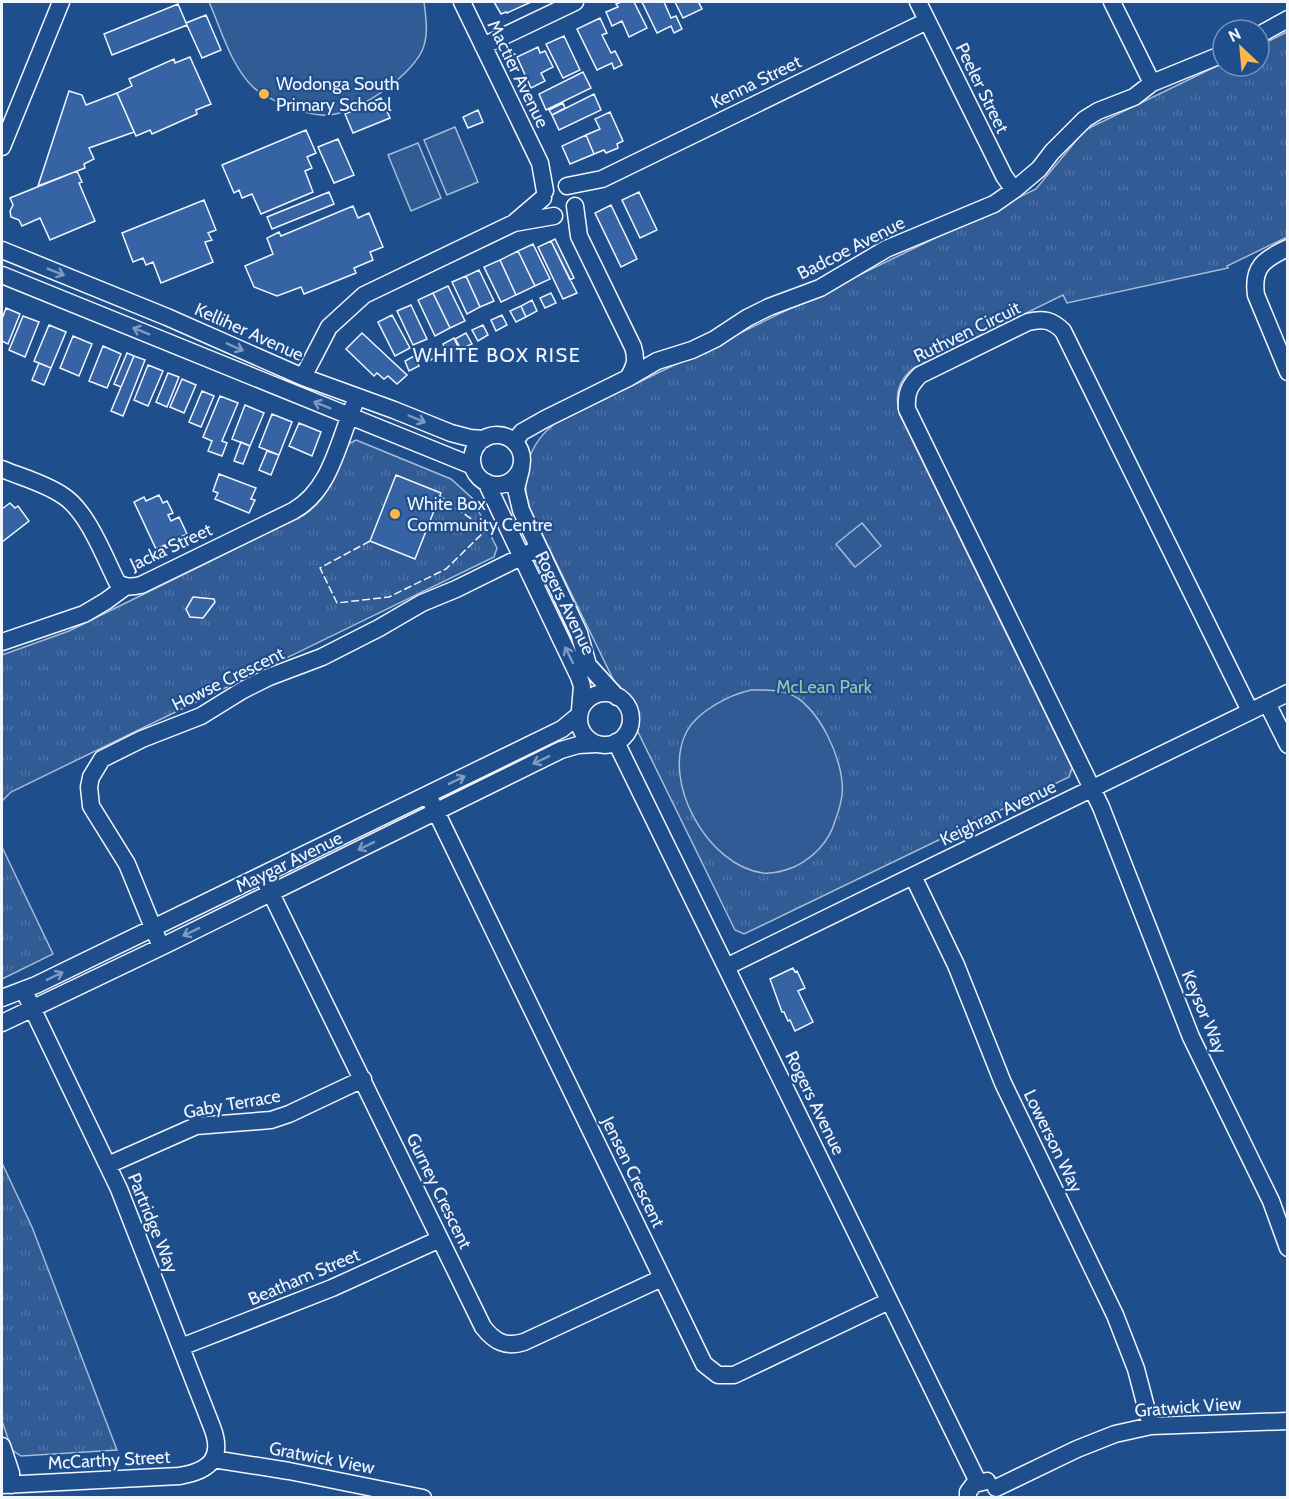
<svg xmlns="http://www.w3.org/2000/svg" width="1289" height="1499" font-family="Cabin,sans-serif">
	<defs>
		<pattern id="grass-tufts" width="24" height="20" patternUnits="userSpaceOnUse" patternTransform="scale(1.5)"><rect width="24" height="20" fill="#305b95"/><path d="M3 7l-1-3M5 7V3M7 7l1-3M15 17l-1-3M17 17v-4M19 17l1-3" fill="none" stroke="#4e73a5"/></pattern>
	</defs>
	<rect width="100%" height="100%" fill="#1f4e8c"/>
	<!-- grass -->
	<path fill="url(#grass-tufts)" stroke="#a8bbd7" stroke-width="1.5" d="M1287,32V237L1227,266L1228,268L1067,303L1063,295L914,368C898,379 894,397 900,415L1072,768L1069,777L744,934L735,930L638,732C637,708 632,698 614,681L530,509C519,475 528,443 557,422L1036,189L1085,130L1223,63V66H1259V46Z
		M356,440L451,479L472,498L497,548L494,557L11,792L2,801V655L69,631L304,515C329,498 337,470 348,444Z
		M2,847L53,954L2,979Z
		M2,1163L32,1227L117,1450L21,1456L12,1450L2,1421Z"/>
	<!-- pitch -->
	<path fill="#305b95" stroke="#a8bbd7" stroke-width="1.5" d="M209,2H424C426,18 429,35 422,51C408,79 352,118 321,115C303,114 266,99 253,87C231,66 221,29 209,2Z
		M455,127L478,182L447,195L424,140Z
		M418,143L441,198L411,211L388,155Z
		M862,523L881,546L855,567L836,544Z
		M751,690C762,690 775,689 787,693C818,702 846,764 842,795C841,804 838,813 835,821C829,842 813,858 794,867C784,871 774,874 763,873C708,866 660,781 687,731C698,711 729,695 751,690Z"/>
	<!-- building -->
	<path fill="#3563a3" stroke="#f2f6ff" stroke-width="1.5" d="M494,2H531L507,13L506,12L501,14Z
		M621,2H634L647,28L629,37L622,21L612,26L606,12L618,7L616,4Z
		M642,2H664L671,18L676,16L682,29L674,33L671,26L657,33Z
		M675,2H701L699,3L702,9L683,18Z
		M178,4L187,25L112,55L104,34Z
		M206,15L221,50L202,58L186,23Z
		M600,18L607,33L602,35L611,53L615,51L622,65L614,69L612,63L597,70L577,29Z
		M564,36L580,70L563,78L546,44Z
		M538,47L540,53L545,51L553,67L541,73L545,81L531,88L517,57Z
		M190,57L211,104L196,110L197,114L152,134L150,130L136,136L117,93L132,86L129,79L174,59L175,63Z
		M583,72L591,88L546,110L539,94Z
		M69,91L82,95L86,105L117,93L134,132L89,148L94,159L84,164L85,168L38,186Z
		M594,94L601,110L559,130L552,115Z
		M381,98L390,118L353,133L345,114Z
		M563,103L565,108L552,115L549,110Z
		M478,110L483,122L468,128L463,117Z
		M610,112L623,141L617,144L618,148L606,153L604,150L594,154L586,135L600,129L595,119Z
		M306,130L316,153L307,157L312,168L305,171L313,192L261,214L252,194L242,198L239,190L234,193L222,165Z
		M586,135L594,154L570,164L562,146Z
		M338,139L354,175L334,183L318,147Z
		M77,171L82,182L79,183L95,221L50,240L40,218L22,226L19,220L11,217L10,211L13,205L10,198Z
		M329,192L334,204L272,229L267,217Z
		M639,192L657,230L640,238L622,200Z
		M204,200L216,230L208,233L212,240L205,242L213,262L161,283L153,262L146,265L143,258L133,262L122,233Z
		M611,205L637,259L621,267L595,213Z
		M353,206L358,218L369,213L383,247L370,252L373,260L354,268L356,273L304,294L301,287L277,296L254,287L245,266L273,254L267,238L279,232L281,236Z
		M555,239L574,278L570,280L551,241Z
		M551,241L577,293L563,299L538,247Z
		M533,244L550,279L535,286L518,251Z
		M518,251L535,286L516,295L500,260Z
		M500,260L516,295L501,302L484,267Z
		M479,270L494,301L480,307L466,276Z
		M466,276L480,307L467,314L452,282Z
		M448,286L465,321L450,328L433,293Z
		M433,293L450,328L435,336L418,300Z
		M551,293L556,303L545,308L540,298Z
		M532,300L537,311L526,317L521,306Z
		M411,305L427,339L413,345L397,311Z
		M521,306L526,317L516,322L510,311Z
		M6,308L20,314L8,344L2,341V319Z
		M392,315L410,348L395,356L378,322Z
		M502,315L507,325L496,331L491,320Z
		M23,316L39,322L25,357L9,350Z
		M49,325L66,332L51,368L34,361Z
		M483,325L488,335L478,341L472,330Z
		M362,333L407,375L397,384L388,376L384,379L377,373L374,376L346,349Z
		M466,333L472,344L461,349L455,339Z
		M73,336L92,344L79,376L60,368Z
		M454,338L459,349L448,355L443,344Z
		M103,346L121,354L107,388L89,381Z
		M434,348L438,356L429,361L425,353Z
		M127,353L134,356L121,387L114,384Z
		M134,356L145,360L123,416L111,411Z
		M414,356L419,366L409,371L405,361Z
		M39,363L51,368L44,385L32,380Z
		M148,365L163,371L148,406L134,400Z
		M168,373L179,377L167,407L156,402Z
		M182,379L196,385L184,413L170,407Z
		M202,391L214,396L201,427L189,422Z
		M220,396L238,403L222,441L227,443L222,456L208,451L212,441L203,437Z
		M245,405L264,413L250,446L232,439Z
		M272,414L292,422L279,455L259,447Z
		M299,423L321,432L312,456L289,446Z
		M241,442L250,446L243,464L234,461Z
		M267,451L279,455L271,475L259,470Z
		M219,474L256,488L251,499L255,500L249,513L215,499L218,493L213,491Z
		M396,475L441,493L415,559L370,541Z
		M159,495L163,503L167,501L173,513L168,515L171,521L179,517L187,534L174,540L176,543L166,548L165,545L156,549L134,502L144,497L146,501Z
		M10,503L15,508L18,506L29,521L2,542V509Z
		M193,597L214,599L215,602L203,618L190,617L186,609Z
		M793,968L795,972L797,971L805,988L798,991L813,1022L795,1031L790,1020L788,1021L784,1012H782L770,979Z"/>
	<g fill="none" stroke-linecap="round" stroke-linejoin="round">
		<defs>
			<path id="minor" d="M462,2L540,163L545,191
				M918,2L1004,176L1014,190
				M1112,2L1152,83
				M1259,35L1288,19
				M483,46L575,2
				M2,147L61,2
				M567,186L602,179L927,21
				M575,206L579,236L633,347C637,360 635,366 628,378
				M515,222L543,198
				M1288,248C1264,259 1252,267 1256,295L1288,372
				M2,250L167,317L303,377L394,410L451,433L470,438L484,439
				M2,275L473,466
				M303,377L329,327L364,295L514,223L554,216
				M472 460a25 25 0 1 1 50 0a25 25 0 1 1-50 0Z
				M514,442L522,432L545,419L628,378L657,361L692,350L715,339L747,318L769,307L820,288L886,249L994,204L1014,190L1039,169L1052,152L1085,119L1098,111L1134,97L1152,83L1223,54
				M2,469C21,477 44,483 62,495C87,510 104,556 117,582C124,588 132,587 141,585L293,511C331,490 338,442 354,405
				M521,469L516,489L521,510L579,633L588,665L617,697
				M486,482L579,677L582,686L580,710
				M2,642L84,614L106,601L125,587
				M579 719a26 26 0 1 1 52 0a26 26 0 1 1-52 0Z
				M1267,703L1288,745
				M1250,711L1063,331C1052,320 1043,318 1028,322L920,375C909,386 906,393 907,409L1101,807L1191,1037L1271,1201L1288,1248
				M616,742L978,1482
				M428,795L704,1364L718,1375H734L889,1301
				M262,875L483,1327C494,1341 505,1348 524,1342L662,1278
				M913,876L956,965L1003,1083L1115,1315L1136,1369L1151,1426
				M161,947L127,864L91,806L89,787L91,777L102,759L142,739L201,716L243,690L269,677L322,657L379,628L422,603L456,589L539,548
				M726,967L1288,693
				M2,998L36,985L562,729L579,715
				M2,1023L161,947L561,750L578,745L596,744
				M108,1165L196,1126L271,1120L289,1114L363,1079
				M181,1347L332,1288L440,1239
				M2,1446L11,1473V1485
				M213,1459L289,1471L423,1498
				M2,1485L179,1476C210,1471 224,1458 212,1427L119,1189L24,991
				M996,1488L1077,1449L1115,1434L1151,1426L1288,1421
				M968,1498V1492L974,1484L987,1481"/>
		</defs>
		<!-- minor casing -->
		<use href="#minor" stroke="#f2f6ff" stroke-width="19"/>
		<!-- minor -->
		<use href="#minor" stroke="#1f4e8c" stroke-width="16"/>
		<!-- fence -->
		<path stroke="#f2f6ff" stroke-width="1.5" stroke-dasharray="8 3" stroke-linecap="butt" d="M370,541L320,568L337,603L389,597L446,569L486,530L440,496"/>
	</g>
	<!-- one-way arrows -->
	<defs><path id="oneway-shaft" d="M-6 0H5M1.5-3L5.5 0L1.5 3" fill="none" stroke-width="1.6" stroke-linecap="round" stroke-linejoin="round" transform="scale(1.5)"/></defs>
	<g stroke="#7e9ac0">
		<use href="#oneway-shaft" transform="translate(56 272) rotate(22)"/>
		<use href="#oneway-shaft" transform="translate(141 331) rotate(-158)"/>
		<use href="#oneway-shaft" transform="translate(235 347) rotate(24)"/>
		<use href="#oneway-shaft" transform="translate(322 405) rotate(-158)"/>
		<use href="#oneway-shaft" transform="translate(417 419) rotate(23)"/>
		<use href="#oneway-shaft" transform="translate(569 655) rotate(-116)"/>
		<use href="#oneway-shaft" transform="translate(541 760) rotate(154)"/>
		<use href="#oneway-shaft" transform="translate(457 780) rotate(-26)"/>
		<use href="#oneway-shaft" transform="translate(366 846) rotate(154)"/>
		<use href="#oneway-shaft" transform="translate(191 932) rotate(154)"/>
		<use href="#oneway-shaft" transform="translate(55 976) rotate(-26)"/>
	</g>
	<!-- markers -->
	<g fill="#ffb74d" stroke="#1f4e8c" stroke-width="2">
		<circle cx="264" cy="94" r="6"/>
		<circle cx="395" cy="514" r="6"/>
	</g>
	<g text-anchor="middle" dominant-baseline="central" stroke-width="4.5" stroke-linejoin="round" paint-order="stroke">
		<!-- street labels -->
		<g font-size="18" fill="#f2f6ff" stroke="#1f4e8c">
			<text transform="translate(518 74) rotate(64)">Mactier Avenue</text>
			<text transform="translate(756 82) rotate(-26)">Kenna Street</text>
			<text transform="translate(982 88) rotate(64)">Peeler Street</text>
			<text transform="translate(851 248) rotate(-27)">Badcoe Avenue</text>
			<text transform="translate(249 332) rotate(24)">Kelliher Avenue</text>
			<text transform="translate(967 332) rotate(-26)">Ruthven Circuit</text>
			<text transform="translate(171 547) rotate(-25)">Jacka Street</text>
			<text transform="translate(565 603) rotate(64)">Rogers Avenue</text>
			<text transform="translate(228 679) rotate(-26)">Howse Crescent</text>
			<text transform="translate(998 813) rotate(-26)">Keighran Avenue</text>
			<text transform="translate(289 862) rotate(-26)">Maygar Avenue</text>
			<text transform="translate(1204 1012) rotate(67)">Keysor Way</text>
			<text transform="translate(815 1103) rotate(64)">Rogers Avenue</text>
			<text transform="translate(232 1104) rotate(-10)">Gaby Terrace</text>
			<text transform="translate(1053 1141) rotate(64)">Lowerson Way</text>
			<text transform="translate(633 1172) rotate(64)">Jensen Crescent</text>
			<text transform="translate(439 1191) rotate(64)">Gurney Crescent</text>
			<text transform="translate(153 1223) rotate(68)">Partridge Way</text>
			<text transform="translate(304 1277) rotate(-23)">Beatham Street</text>
			<text transform="translate(1188 1407) rotate(-4)">Gratwick View</text>
			<text transform="translate(322 1458) rotate(11)">Gratwick View</text>
			<text transform="translate(109 1460) rotate(-3)">McCarthy Street</text>
		</g>
		<!-- poi labels -->
		<g font-size="18" fill="#f2f6ff" stroke="#1f4e8c" text-anchor="start">
			<text x="276" y="84">Wodonga South<tspan x="276" dy="21">Primary School</tspan></text>
			<text x="407" y="504">White Box<tspan x="407" dy="21">Community Centre</tspan></text>
		</g>
		<!-- park labels -->
		<g font-size="18" fill="#97c8a6" stroke="#1f4e8c">
			<text x="824" y="687">McLean Park</text>
		</g>
		<!-- neighbourhood labels -->
		<g font-size="20" letter-spacing="1.5" fill="#f2f6ff" stroke="#1f4e8c">
			<text x="497" y="355">WHITE BOX RISE</text>
		</g>
	</g>
	<!-- border -->
	<rect width="1289" height="1499" fill="none" stroke="#f2f6ff" stroke-width="6"/>
	<!-- north arrow -->
	<g transform="translate(1241 48) rotate(334)"><circle r="28" fill="#1f4e8c" stroke="#7391ba" stroke-width="1.5"/>
	<path d="M0-4.5L10 22L0 15L-10 22Z" fill="#ffb74d"/>
	<text y="-9" font-size="16" font-weight="bold" text-anchor="middle" fill="#f2f6ff">N</text>
	</g>
</svg>
